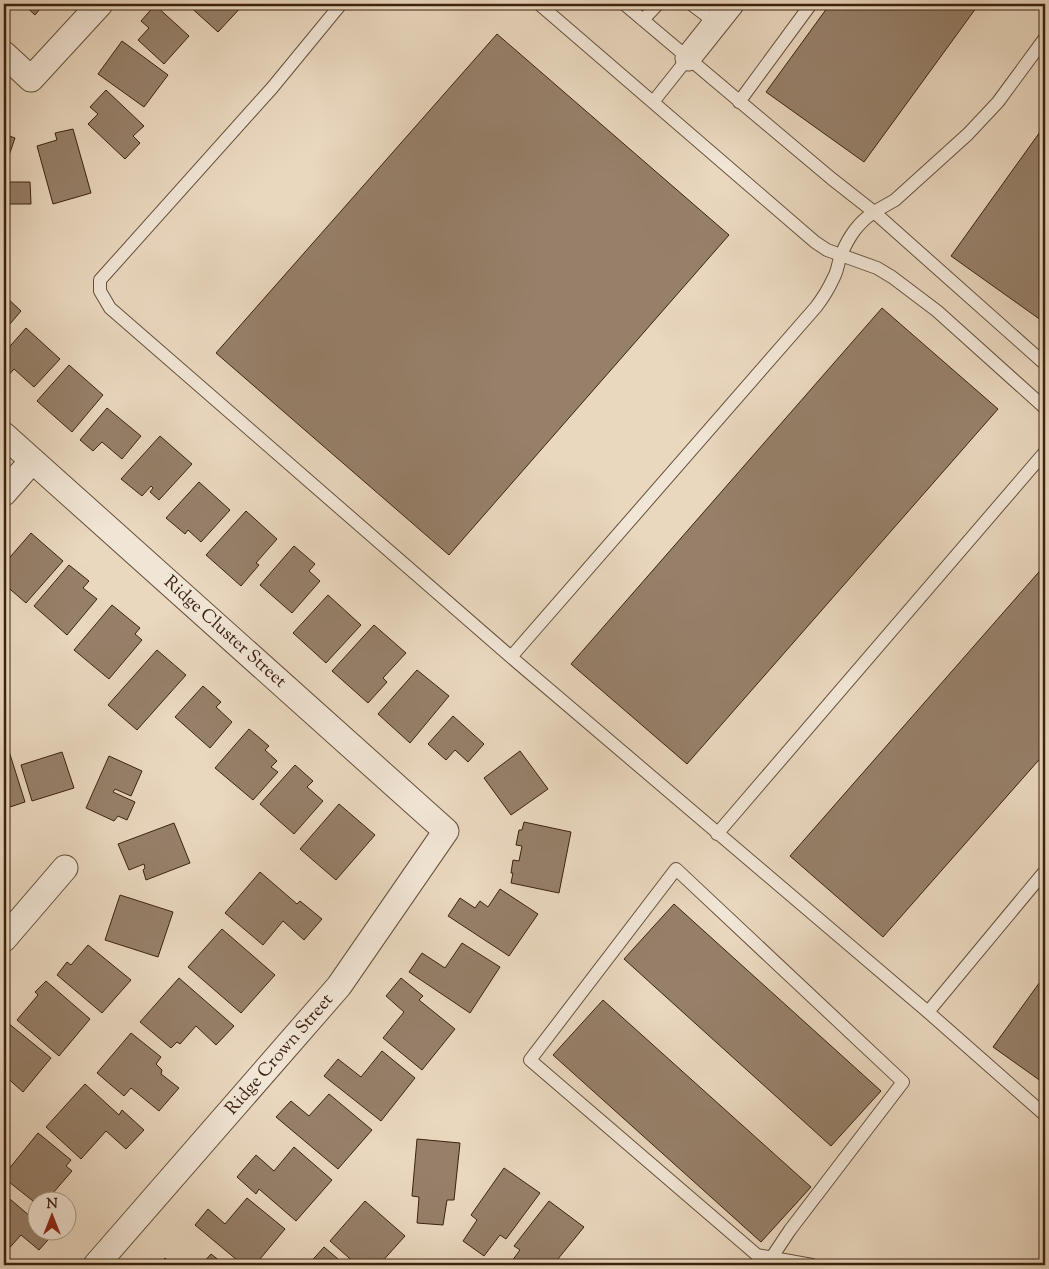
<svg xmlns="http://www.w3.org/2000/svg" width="1049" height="1269" font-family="'Sorts Mill Goudy',serif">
	<rect width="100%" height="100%" fill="#e9d7be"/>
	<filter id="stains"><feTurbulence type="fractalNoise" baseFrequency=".004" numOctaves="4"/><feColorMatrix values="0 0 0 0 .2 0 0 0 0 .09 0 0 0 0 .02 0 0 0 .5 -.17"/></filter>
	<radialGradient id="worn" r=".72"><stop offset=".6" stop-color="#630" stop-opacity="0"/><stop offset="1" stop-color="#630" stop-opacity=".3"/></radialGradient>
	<!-- building -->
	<path fill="#96806a" stroke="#3c220f" d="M23,4H44L35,15Z
		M187,4H244L218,32Z
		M830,4H979L864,162L766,92Z
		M155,5L189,36L164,64L138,40L149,28L141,21Z
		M497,34L729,235L449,555L216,353Z
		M122,41L168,75L144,107L98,74Z
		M106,90L144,126L133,136L140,143L125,159L88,124L98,114L90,107Z
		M1045,125V323L951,256Z
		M73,129L91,193L53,204L37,146L57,140L55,133Z
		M4,134L15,138L4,170Z
		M8,182H30L31,204H8Z
		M4,295L21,311L4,331Z
		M882,308L998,409L687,764L571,664Z
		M26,328L60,359L34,387L14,369L7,377L4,374V353Z
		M69,365L103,395L72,432L37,401Z
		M107,408L141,436L122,459L102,442L93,451L80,440Z
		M160,436L192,464L159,500L150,492L153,488L151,486L142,496L121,479Z
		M199,482L230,510L201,542L188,530L185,534L166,518Z
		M246,511L277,539L256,563L259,565L241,586L206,555Z
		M31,533L63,561L26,603L4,584V564Z
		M294,546L315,564L309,571L320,581L292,613L260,585Z
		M69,565L89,581L83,588L97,599L67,635L34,606Z
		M1045,565V753L883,937L790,856Z
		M328,595L361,625L326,663L293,633Z
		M112,605L140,628L135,634L142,640L109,679L74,650Z
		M374,625L406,653L383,678L387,682L368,703L332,671Z
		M157,650L186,675L137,730L108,705Z
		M417,670L449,696L410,743L378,714Z
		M203,686L221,702L216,707L232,722L210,748L175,717Z
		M453,716L484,744L468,762L455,750L446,760L428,744Z
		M249,729L269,746L265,750L277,761L271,767L278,772L253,800L215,768Z
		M8,748L25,802L4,809V749Z
		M520,751L548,789L511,815L484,778Z
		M62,752L74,788L32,801L21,765Z
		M109,756L142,771L131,796L115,789L113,792L135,802L127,820L118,816L114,821L86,808Z
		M295,765L313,781L307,787L323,801L294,834L260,804Z
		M339,804L375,835L336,880L300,849Z
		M524,822L571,832L559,893L511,883L513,873H511L513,860L519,861L522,846L516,845L519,830H522Z
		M174,823L190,863L146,880L143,870L145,868L144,864L129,870L118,844Z
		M260,872L297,904L300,901L322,919L304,940L283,921L263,945L225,913Z
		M500,889L538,914L509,956L448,916L460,898L475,908L480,901L488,907Z
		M120,895L173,912L158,957L105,940Z
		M674,904L881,1091L831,1146L624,959Z
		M222,929L275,975L241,1013L188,967Z
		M462,943L500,967L470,1013L409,972L422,953L445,968Z
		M88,945L131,980L102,1013L57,975L67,962L71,965Z
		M1045,975V1084L993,1047Z
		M179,978L234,1026L216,1045L196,1026L180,1044L177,1042L171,1048L140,1022Z
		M401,978L423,996L419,1000L455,1029L422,1070L383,1038L404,1012L386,996Z
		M46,981L90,1019L59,1056L17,1020L38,995L35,992Z
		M603,1000L811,1187L761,1242L553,1055Z
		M8,1023L51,1058L23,1092L4,1075V1059L6,1056L4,1055V1029Z
		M131,1033L161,1057L156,1064L162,1070L161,1074L179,1088L159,1111L131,1088L124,1096L97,1073Z
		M382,1051L415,1078L381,1121L324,1076L338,1059L361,1077Z
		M85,1084L119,1115L122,1110L144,1130L126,1149L106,1131L81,1159L46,1127Z
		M329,1094L372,1130L338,1169L276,1117L291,1101L309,1116Z
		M38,1133L71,1160L66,1166L72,1171L53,1193L64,1202H38V1205L4,1178V1175Z
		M417,1139L460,1143L454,1200H447L443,1225L417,1223L419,1197L412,1196Z
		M294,1147L332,1180L296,1221L259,1189L256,1194L237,1177L256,1155L274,1171Z
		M504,1168L540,1193L506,1239L500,1235L484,1256L463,1241L477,1220L471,1215Z
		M4,1194L31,1217L35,1212L38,1215V1232H55L39,1250L21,1235L4,1254Z
		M247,1198L285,1229L255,1265H243L195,1225L208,1209L225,1224Z
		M365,1201L405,1236L379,1265H357L330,1241Z
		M549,1201L584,1227L553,1265H509L520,1250L514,1246Z
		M324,1247L345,1265H308Z
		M211,1254L225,1265H201Z
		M165,1258L173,1265H158Z"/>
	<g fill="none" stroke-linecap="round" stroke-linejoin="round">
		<defs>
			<path id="service" d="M341,4L272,88L100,280V291L110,308L511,657L928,1012L1045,1115
				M539,4L815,242L827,250L877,268L892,277L937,311L1045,408
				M624,4L832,179L874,212L895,200L968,134L998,102L1045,38
				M691,4L716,23
				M643,20L658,4
				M653,102L688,58
				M739,102L811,4
				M511,657L816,307C823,298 829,288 834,277C838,270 838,262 841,255C849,236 858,223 874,212L1045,364
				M717,834L1045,452
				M928,1012L1045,871
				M772,1257L790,1230L903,1082L676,869L530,1060L757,1255L812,1265"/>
			<g id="minor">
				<path d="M4,54L31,79L100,4"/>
				<path d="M688,58L731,4"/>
				<path id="s1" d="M4,435L446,831L339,986L96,1265"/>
				<path d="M4,493L32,461"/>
				<path d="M4,939L65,868"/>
			</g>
		</defs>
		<!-- service casing -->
		<use href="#service" stroke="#674f3b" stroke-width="14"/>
		<!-- minor casing -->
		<use href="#minor" stroke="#674f3b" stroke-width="27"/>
		<!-- service -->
		<use href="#service" stroke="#f1e5d5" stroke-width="12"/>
		<!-- minor -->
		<use href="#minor" stroke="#f1e5d5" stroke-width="25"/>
	</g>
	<g text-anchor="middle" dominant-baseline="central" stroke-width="4" stroke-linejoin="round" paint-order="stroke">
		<!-- street labels -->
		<g font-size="18" fill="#3c220f" stroke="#f1e5d5">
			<text stroke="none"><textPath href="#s1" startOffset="296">Ridge Cluster Street</textPath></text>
			<text transform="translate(280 1055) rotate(-49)">Ridge Crown Street</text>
		</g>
	</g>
	<!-- margin -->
	<rect width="1049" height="1269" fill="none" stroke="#e9d7be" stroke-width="20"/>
	<rect x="5" y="5" width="1039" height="1259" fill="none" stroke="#3c220f" stroke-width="2.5"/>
	<rect x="10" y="10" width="1029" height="1249" fill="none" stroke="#3c220f"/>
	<!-- north arrow -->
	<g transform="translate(52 1216)"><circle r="24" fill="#f1e5d5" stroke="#a99786"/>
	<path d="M0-4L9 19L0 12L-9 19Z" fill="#8f2418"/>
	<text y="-8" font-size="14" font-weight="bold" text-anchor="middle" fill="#3c220f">N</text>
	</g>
	<rect width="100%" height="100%" filter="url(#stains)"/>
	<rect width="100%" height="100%" fill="url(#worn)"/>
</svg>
